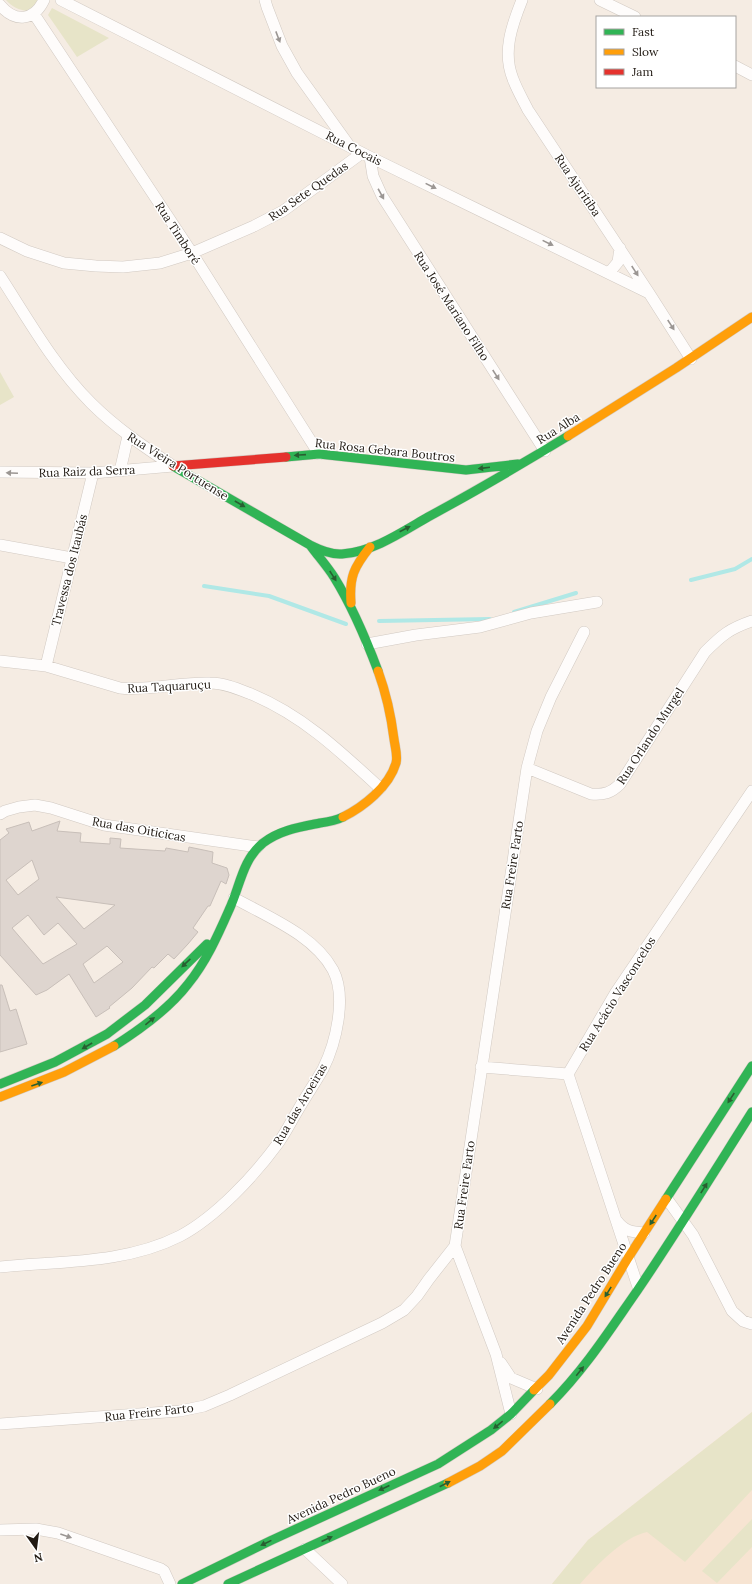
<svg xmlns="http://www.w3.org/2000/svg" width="752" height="1584" font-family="Lora,serif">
	<rect width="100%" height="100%" fill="#f5ece3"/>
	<!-- built -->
	<path fill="#f7e4d2" d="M752,1412V1584H552L588,1540Z"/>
	<!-- green -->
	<path fill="#e7e4c8" d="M6,0H40L39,3L27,11C19,10 12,7 6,0Z
		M52,8L109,38L77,57L48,15Z
		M0,372L14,397L0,405Z
		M752,1412V1490L685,1562L647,1532C623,1537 596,1566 580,1584H552L588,1540Z
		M752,1519V1547L717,1583L702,1571Z"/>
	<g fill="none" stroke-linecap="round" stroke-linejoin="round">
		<!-- stream -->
		<path stroke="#b0e8e6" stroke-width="4" d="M691,580L735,569L752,559
			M204,586L269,596L346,624
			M514,612L576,593
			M379,621L490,619"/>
	</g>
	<!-- building -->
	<path fill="#ded5cf" stroke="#c8bfb9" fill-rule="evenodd" d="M60,821L57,831L81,833L80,842L110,844V838L121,839L120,848L165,851L166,848L188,852L189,847L213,852L212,863L227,868L229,875L226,884L221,881L210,906H208L193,928L198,932L188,944L174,959L168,954L154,968L152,967L132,988L109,1007L110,1008L96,1017L69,974L47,990L36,995L0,955V840L9,833L6,829L29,822L32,831ZM32,860L39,879L18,895L6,880ZM56,897L115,905L84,929ZM28,915L44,935L58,923L77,944L43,964L12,928ZM107,946L123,962L94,983L83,964Z
		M0,985H2L10,1011L16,1009L27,1044L0,1052Z"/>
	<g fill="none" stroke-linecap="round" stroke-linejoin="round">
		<defs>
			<path id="street" d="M61,0L370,157L649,293
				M265,0L267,7L282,46L297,73L348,144
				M522,0C512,25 502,52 513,79C517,90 523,100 528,110L649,293L691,359
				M600,0L635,17
				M0,5C15,23 34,21 44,0
				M34,14L192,253L319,454
				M735,66L752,75
				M370,157L373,176L382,196L545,451
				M0,238L27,251L64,263L96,266L123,267L160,263L192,253L254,226L283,211L362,153
				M609,273L618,262L620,248
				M0,276C28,319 54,366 91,403C116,428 143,446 173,466
				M120,471L128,436
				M0,472L93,473L173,466
				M0,545L72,558
				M367,644L416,635L480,627L531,613L597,602
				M0,661L46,666L120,688C149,691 180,682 210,683C224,683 238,689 251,694C302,715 340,751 380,788
				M46,666L93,473
				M527,768L591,794C604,795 611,793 620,784L705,652C722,635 729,629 752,621
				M0,814L5,811L19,807L35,805L51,808L104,825L258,847
				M481,1067L568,1074
				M667,1199L693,1235L732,1311L743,1321L752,1324
				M617,1221C624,1231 632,1232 644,1233
				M455,1246L496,1354L511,1414
				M0,1267C60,1261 125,1264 180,1236C216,1217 255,1175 279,1142C286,1132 292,1120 298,1110C306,1096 315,1083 323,1069C336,1043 347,997 333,970C314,935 268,917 234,898
				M638,1287L568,1074L616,992L752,791
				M501,1363L511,1378L537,1389
				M0,1424L180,1411L204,1406L230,1395L382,1323L404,1310L417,1296L429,1279L455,1246L527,768L537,731L551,697L584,632
				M0,1530L36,1529L58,1533L161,1569L164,1571L170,1584
				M305,1549L342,1584"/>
			<path id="fast" d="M286,457L319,454L466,470L518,464
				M173,466L310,545C320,550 331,555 342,554C373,552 402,532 428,517C476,491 522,464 568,436
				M310,545C318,556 327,566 334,577C352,606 366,639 378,671
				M114,1046C141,1029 169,1009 188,984C206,962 218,935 229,910C240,887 242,860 263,843C280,830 300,827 320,823C328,822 335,821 343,817
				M0,1084L55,1062L107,1034L145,1005L207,944
				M666,1199L752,1066
				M550,1404C585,1369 609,1331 637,1291C677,1232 714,1172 752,1112
				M182,1584L272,1540L438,1464L491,1430L511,1414L534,1390
				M228,1584L448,1483"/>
			<path id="slow" d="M568,436L676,368L752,317
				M351,603C349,577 354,567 370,547
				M343,817C363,807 389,787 396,763C398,756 395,747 394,739C391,715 386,693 378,671
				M0,1097L64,1072L114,1046
				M534,1390L549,1375L587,1326L628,1258L666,1199
				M448,1483L480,1466L502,1451L550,1404"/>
			<path id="jam" d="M173,466L286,457"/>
		</defs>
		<!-- street casing -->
		<use href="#street" stroke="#d1c9c2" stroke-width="12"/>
		<!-- fast casing -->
		<use href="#fast" stroke="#d1c9c2" stroke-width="10"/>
		<!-- slow casing -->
		<use href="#slow" stroke="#d1c9c2" stroke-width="10"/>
		<!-- jam casing -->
		<use href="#jam" stroke="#d1c9c2" stroke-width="10"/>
		<!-- street -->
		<use href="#street" stroke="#fefcfb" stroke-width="11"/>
		<!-- fast -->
		<use href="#fast" stroke="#30b455" stroke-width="9"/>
		<!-- slow -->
		<use href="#slow" stroke="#ff9f0a" stroke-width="9"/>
		<!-- jam -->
		<use href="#jam" stroke="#e5322d" stroke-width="9"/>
	</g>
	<!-- one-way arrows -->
	<defs><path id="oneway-solid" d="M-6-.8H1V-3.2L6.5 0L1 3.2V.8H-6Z"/></defs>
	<g fill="#9b9693">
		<use href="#oneway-solid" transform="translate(278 37) rotate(69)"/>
		<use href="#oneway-solid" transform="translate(431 186) rotate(26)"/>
		<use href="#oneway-solid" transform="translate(381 194) rotate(61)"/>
		<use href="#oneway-solid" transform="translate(548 243) rotate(26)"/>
		<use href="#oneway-solid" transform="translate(635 271) rotate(57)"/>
		<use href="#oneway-solid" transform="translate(671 325) rotate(57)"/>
		<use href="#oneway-solid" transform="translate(496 375) rotate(57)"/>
		<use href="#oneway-solid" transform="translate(12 473) rotate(-177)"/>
		<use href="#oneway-solid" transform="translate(66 1536) rotate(19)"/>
	</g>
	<g fill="#285f31">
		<use href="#oneway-solid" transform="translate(300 455) rotate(176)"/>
		<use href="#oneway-solid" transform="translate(484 468) rotate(173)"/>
		<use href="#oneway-solid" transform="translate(240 504) rotate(30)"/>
		<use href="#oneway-solid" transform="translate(405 529) rotate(-27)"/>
		<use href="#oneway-solid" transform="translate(333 576) rotate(57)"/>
		<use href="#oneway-solid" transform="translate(186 963) rotate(137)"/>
		<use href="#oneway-solid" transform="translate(150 1021) rotate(-39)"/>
		<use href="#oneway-solid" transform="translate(87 1046) rotate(150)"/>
		<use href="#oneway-solid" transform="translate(37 1084) rotate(-19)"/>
		<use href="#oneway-solid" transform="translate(731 1098) rotate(123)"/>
		<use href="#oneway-solid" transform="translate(704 1188) rotate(-58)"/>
		<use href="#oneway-solid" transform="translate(653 1220) rotate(123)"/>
		<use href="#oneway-solid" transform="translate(608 1292) rotate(122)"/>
		<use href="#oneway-solid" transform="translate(580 1371) rotate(-51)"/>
		<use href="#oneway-solid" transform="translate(498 1425) rotate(141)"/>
		<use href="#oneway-solid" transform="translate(445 1484) rotate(-27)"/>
		<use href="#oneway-solid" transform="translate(384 1488) rotate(155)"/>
		<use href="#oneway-solid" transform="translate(327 1539) rotate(-24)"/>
		<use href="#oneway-solid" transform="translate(266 1543) rotate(154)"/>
	</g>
	<g text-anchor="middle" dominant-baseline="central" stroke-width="3" stroke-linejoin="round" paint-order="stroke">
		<!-- street labels -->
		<g font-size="12" fill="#211a13" stroke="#fff">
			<text transform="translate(354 148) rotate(27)">Rua Cocais</text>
			<text transform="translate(578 185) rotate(56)">Rua Ajuritiba</text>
			<text transform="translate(308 191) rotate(-35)">Rua Sete Quedas</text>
			<text transform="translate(178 233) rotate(57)">Rua Timboré</text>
			<text transform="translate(452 306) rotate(57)">Rua José Mariano Filho</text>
			<text transform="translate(558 428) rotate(-32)">Rua Alba</text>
			<text transform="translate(385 450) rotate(6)">Rua Rosa Gebara Boutros</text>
			<text transform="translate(178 466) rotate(32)">Rua Vieira Portuense</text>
			<text transform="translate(87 471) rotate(-2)">Rua Raiz da Serra</text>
			<text transform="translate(69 570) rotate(-76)">Travessa dos Itaubás</text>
			<text transform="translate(169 686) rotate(-3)">Rua Taquaruçu</text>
			<text transform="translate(650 736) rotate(-57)">Rua Orlando Murgel</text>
			<text transform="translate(139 829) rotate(10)">Rua das Oiticicas</text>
			<text transform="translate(512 865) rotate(-81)">Rua Freire Farto</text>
			<text transform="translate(617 994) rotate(-58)">Rua Acácio Vasconcelos</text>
			<text transform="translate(300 1104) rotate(-59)">Rua das Aroeiras</text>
			<text transform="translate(464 1185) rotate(-82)">Rua Freire Farto</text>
			<text transform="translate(591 1293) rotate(-57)">Avenida Pedro Bueno</text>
			<text transform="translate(149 1412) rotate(-6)">Rua Freire Farto</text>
			<text transform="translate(341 1495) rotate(-25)">Avenida Pedro Bueno</text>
		</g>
	</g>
	<!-- legend -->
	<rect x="596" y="16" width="140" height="72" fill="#ffffff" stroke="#a6a3a1"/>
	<rect x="604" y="29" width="20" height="6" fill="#30b455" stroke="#a6a3a1"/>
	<text x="632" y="36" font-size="12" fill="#211a13">Fast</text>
	<rect x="604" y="49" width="20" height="6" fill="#ff9f0a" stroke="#a6a3a1"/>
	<text x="632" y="56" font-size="12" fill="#211a13">Slow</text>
	<rect x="604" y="69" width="20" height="6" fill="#e5322d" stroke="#a6a3a1"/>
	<text x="632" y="76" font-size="12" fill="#211a13">Jam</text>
	<!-- north arrow -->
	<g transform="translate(36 1548) rotate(166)" stroke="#ffffff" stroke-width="3" paint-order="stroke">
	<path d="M0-3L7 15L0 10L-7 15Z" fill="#211a13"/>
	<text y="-6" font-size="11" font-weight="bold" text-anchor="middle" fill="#211a13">N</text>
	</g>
</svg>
